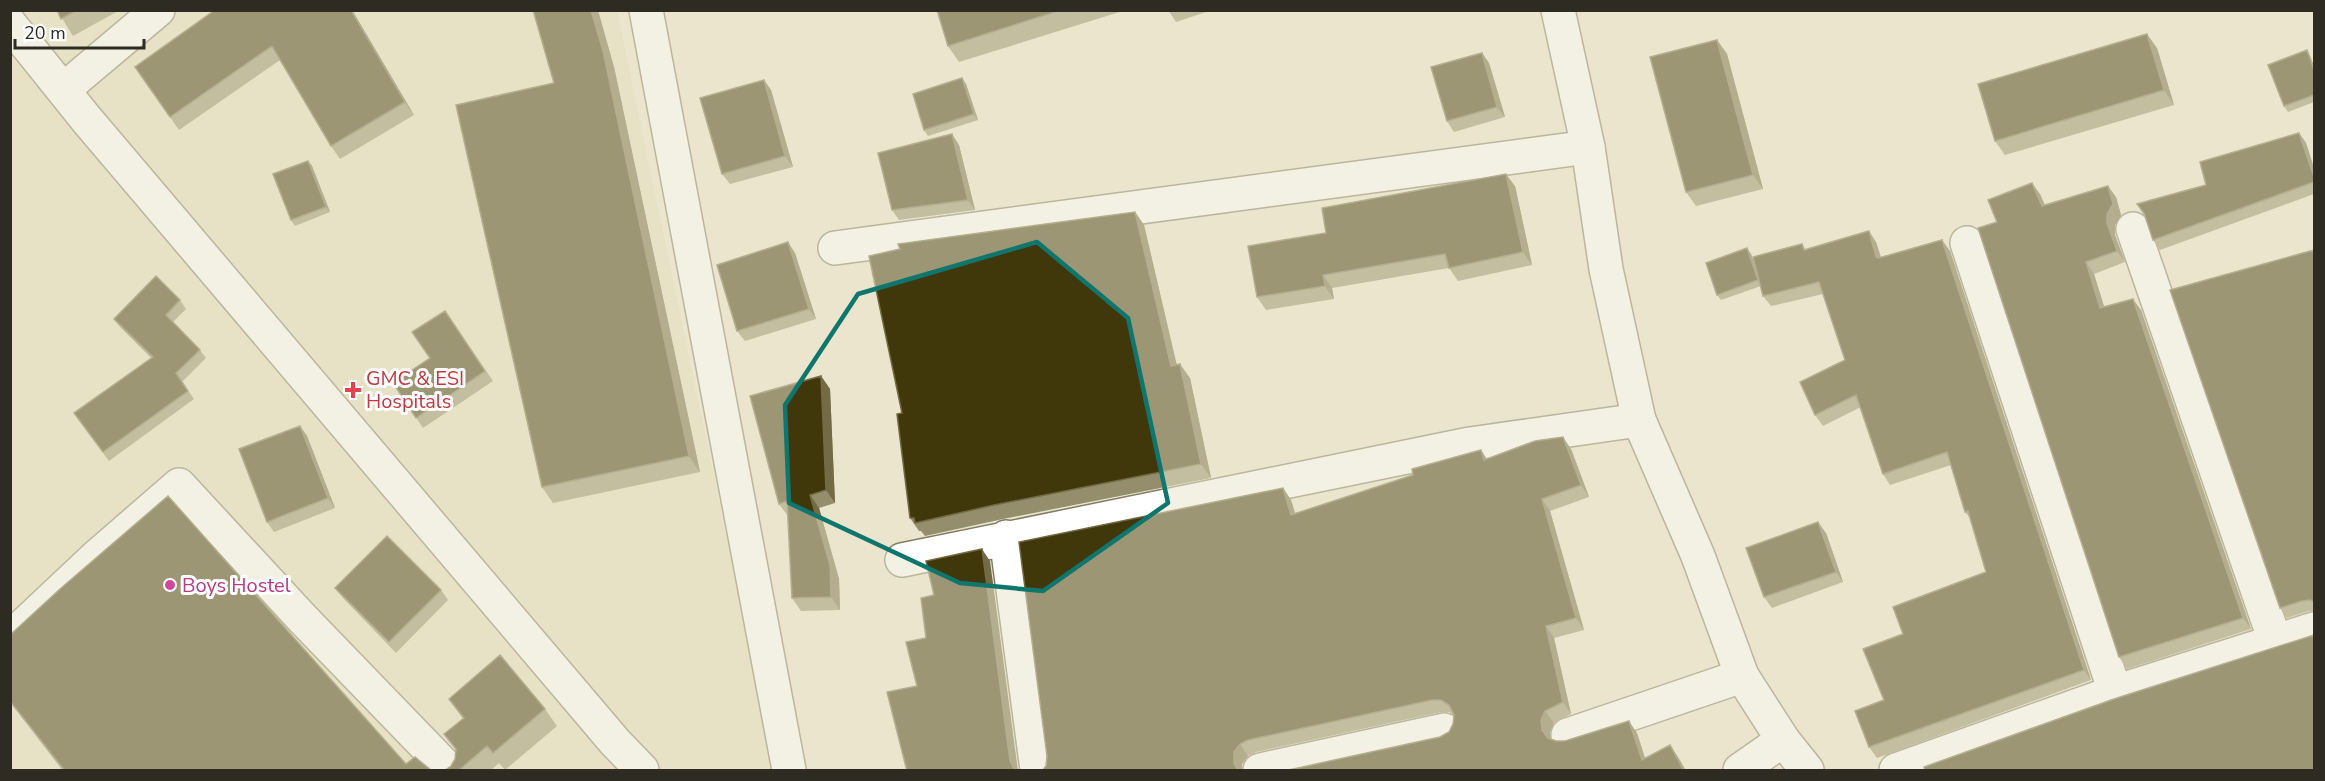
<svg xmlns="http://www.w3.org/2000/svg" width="2325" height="781" font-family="'Nunito Sans',sans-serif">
	<rect width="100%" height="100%" fill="#eae5cc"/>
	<!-- built -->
	<path fill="#e4ddbc" d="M10,11H617L775,770H11Z"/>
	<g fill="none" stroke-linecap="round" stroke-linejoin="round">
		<defs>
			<path id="minor" d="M646,10L789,770
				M10,24L87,120L615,742L642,770
				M63,90L158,10
				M2133,229L2275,641
				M1967,243L2115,692
				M835,248L1588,147
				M1006,537L1037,770
				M902,560L1470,444L1639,420
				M10,638L96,557L179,485L303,619L449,770
				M1568,735L1742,676
				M1260,770L1444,730
				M1740,770L1783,740
				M1896,770L2115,692L2314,629"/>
			<path id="tertiary" d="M1558,10L1588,147L1606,269L1639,420L1698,556L1742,676L1783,740L1807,770"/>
		</defs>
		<!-- minor casing -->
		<use href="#minor" stroke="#817d66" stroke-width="36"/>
		<!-- tertiary casing -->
		<use href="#tertiary" stroke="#817d66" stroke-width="36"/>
		<!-- minor -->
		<use href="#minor" stroke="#fff" stroke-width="33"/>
		<!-- tertiary -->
		<use href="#tertiary" stroke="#fff" stroke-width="33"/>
	</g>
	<!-- wall -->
	<path fill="#958e6c" d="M57,10H120L73,36Z
		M352,10L414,115L340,159L331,146L280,60L179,130L135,67Z
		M937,10H1126L959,62L948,46Z
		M1168,10H1212L1176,22Z
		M1717,40L1727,54L1763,189L1696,206L1686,192Z
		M2157,48L2174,105L2005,155L1995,141Z
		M1482,53L1489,63L1505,117L1454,132L1447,121Z
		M2310,56L2314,66V102L2288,112L2284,106Z
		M614,67L700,472L553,503L542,487L554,83Z
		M962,78L966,84L978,120L928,136L924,130Z
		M764,80L771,90L793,167L730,184L722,174Z
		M2299,133L2306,143L2314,168V194L2160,250L2153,240L2144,215L2137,204L2206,185Z
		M959,145L975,210L899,220L892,210Z
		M308,161L312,166L330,212L295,226L291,220Z
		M1515,186L1532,265L1458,281L1449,268L1332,288L1334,299L1266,310L1257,297L1326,233Z
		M2040,194L2045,205L2116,197L2121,215L2115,225V235L2125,262L2094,274L2104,307L2141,310L2251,629L2127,669L2119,657L1997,222Z
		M1135,212L1144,225L1177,365L1190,378L1211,478L1003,519L925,536L921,531H919L910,518L902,413Z
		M1876,242L1881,257L1950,251L2091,680L1877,758L1869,747L1903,634L1986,572L1971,519L1965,512L1951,465L1890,485L1883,474L1861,407L1823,426L1815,415L1845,360L1823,294L1771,306L1763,296L1761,286L1721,300L1717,295L1751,254L1756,270L1802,244L1806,250Z
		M2314,250V611H2309L2287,618L2280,608Z
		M795,253L816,319L745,341L737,331Z
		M180,300L186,309L173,322L200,350L206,358L182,382L194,399L109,461L74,413L151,358L120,327L114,319Z
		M445,311L493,381L423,428L393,383L430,358Z
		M821,376L830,389L835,503L819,508L839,579L840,610L801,611L792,598L788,516L779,504Z
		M300,426L307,436L335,508L274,532L267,522Z
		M1571,449L1589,497L1550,511L1584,630L1554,638L1571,714L1554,723L1550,732V739L1556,741H1565L1637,733L1645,758L1678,757L1686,771L1440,737L1449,732L1453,724L1454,715L1449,712H1441L1256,752L1248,756L1242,764V771H1042L1283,488L1291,500L1295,513L1487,458Z
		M1826,533L1843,582L1772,608L1764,597Z
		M335,588L441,590L448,600L396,653L343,598Z
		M10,635L406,764L432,771H63L10,702Z
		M449,699L545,709L557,726L505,770L499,763L490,771H444L451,766L455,759L463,719Z"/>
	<!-- shaded-wall -->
	<path fill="#736b45" d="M351,10H352L414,115L405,102Z
		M591,10H598L614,67L700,472L689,456Z
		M2147,34L2157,48L2174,105L2164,90Z
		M1717,40L1727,54L1763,189L1753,175Z
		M2307,50L2310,56L2314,66V70Z
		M1482,53L1489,63L1505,117L1497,107Z
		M962,78L966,84L978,120L974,114Z
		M764,80L771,90L793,167L785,156Z
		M2299,133L2306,143L2314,168V177Z
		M952,134L959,145L975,210L968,200Z
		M308,161L312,166L330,212L326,207Z
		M1506,174L1515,186L1532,265L1523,252Z
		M2032,183L2040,194L2049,217L2042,206Z
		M2108,186L2116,197L2121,215L2115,225V235L2125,262L2117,251L2107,223Z
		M1135,212L1144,225L1180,380L1171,366Z
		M1869,231L1876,242L1884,268L1876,257Z
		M1942,240L1950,251L2091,680L2084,670Z
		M788,242L795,253L816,319L809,309Z
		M1747,248L1751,254L1762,286L1758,280Z
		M2086,262L2094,274L2108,319L2100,308Z
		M1323,275L1332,288L1334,299L1325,286Z
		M2133,299L2141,310L2251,629L2243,618Z
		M1180,364L1190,378L1211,478L1201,464Z
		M821,376L830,389L835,503L826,490Z
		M300,426L307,436L335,508L328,498Z
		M1563,437L1571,449L1589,497L1581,485Z
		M1481,450L1489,462L1484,460Z
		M1283,488L1291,500L1299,526L1291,515Z
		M810,495L819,508L839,579L840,610L831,597Z
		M1542,499L1550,511L1584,630L1576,618Z
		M1818,522L1826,533L1843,582L1836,572Z
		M982,549L990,561L1018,771H1015L1010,761Z
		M1546,626L1554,638L1571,714L1563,702Z
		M1545,711L1554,723L1550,732L1551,742L1542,730L1541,720Z
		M1629,721L1637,733L1649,771L1642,760Z
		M1240,744L1248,756L1242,764V771H1238L1234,763V752Z
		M1670,745L1678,757L1686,771H1684Z"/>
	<!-- building -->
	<path fill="#40370b" stroke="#736b45" stroke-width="1.5" d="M57,10H77L61,19Z
		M215,10H351L405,102L331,146L272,46L170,117L135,67Z
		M533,10H591L603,51L689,456L542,487L456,105L554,83Z
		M937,10H1061L948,46Z
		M2147,34L2164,90L1995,141L1978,84Z
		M1717,40L1753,175L1686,192L1650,57Z
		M2307,50L2314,70V95L2284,106L2268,65Z
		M1482,53L1497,107L1447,121L1431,67Z
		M962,78L974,114L924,130L913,94Z
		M764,80L785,156L722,174L700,98Z
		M2299,133L2314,177V182L2153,240L2144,213L2137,204L2206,185L2200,162Z
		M952,134L968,200L892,210L878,153Z
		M308,161L326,207L291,220L273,174Z
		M1506,174L1523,252L1449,268L1445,254L1323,275L1325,286L1257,297L1248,246L1326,233L1322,208Z
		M2032,183L2042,206L2108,186L2113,204L2107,214V223L2117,251L2086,262L2100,308L2133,299L2243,618L2119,657L1978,228L1997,222L1988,200Z
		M1135,212L1171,366L1180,364L1201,464L994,505L915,523L914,518H910L897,414L902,413L869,256L900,249L898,244Z
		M1869,231L1876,257L1879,258L1942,240L2084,670L1869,747L1855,711L1884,700L1863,649L1903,634L1893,607L1986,572L1968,511L1965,512L1947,452L1883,474L1856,395L1815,415L1800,382L1845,360L1819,282L1763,296L1753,257L1802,244L1804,250Z
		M788,242L809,309L737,331L717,265Z
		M1747,248L1758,280L1717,295L1706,263Z
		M2314,250V602L2310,600L2302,601L2280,608L2170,290Z
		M156,276L180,300L166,315L200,350L176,373L188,391L103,452L74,413L153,357L114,319Z
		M445,311L485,371L416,418L393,383L430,358L412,332Z
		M821,376L826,490L810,495L830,565L831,597L792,598L787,501L779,504L750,396Z
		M300,426L328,498L267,522L239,449Z
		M1563,437L1581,485L1542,499L1576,618L1546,626L1563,702L1545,711L1541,720L1542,730L1548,738L1556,741H1565L1629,721L1642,760L1670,745L1684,771H1284L1440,737L1449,732L1453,724L1454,715L1449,705L1441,700H1432L1248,740L1240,744L1234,752V763L1238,771H1042L1046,766L1047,756L1019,542L1283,488L1291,515L1413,475L1412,469L1481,450L1484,460L1535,441Z
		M168,496L406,764L415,757L432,771H65L10,701V635L60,589Z
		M1818,522L1836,572L1764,597L1746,548Z
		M387,536L441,590L389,642L335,588Z
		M982,549L1010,761L1015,771H907L887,692L917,686L906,642L926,638L921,598L934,595L926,561Z
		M2314,635V771H1925L1924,767L2114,699Z
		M500,655L545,709L493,753L487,746L458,771H444L451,766L455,759L456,749L444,734L464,718L449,699Z"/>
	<!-- marked area -->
	<path d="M0 0H2325V781H0ZM1037,242L1128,318L1168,503L1043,591L960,583L789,503L785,405L858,294Z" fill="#eae5cc" fill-opacity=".55" fill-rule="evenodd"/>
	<path fill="none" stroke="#0f766e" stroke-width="4.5" stroke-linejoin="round" d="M1037,242L1128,318L1168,503L1043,591L960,583L789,503L785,405L858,294Z"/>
	<!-- markers -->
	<path fill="#e0444e" stroke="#fff" stroke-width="2" d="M350 381h6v6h6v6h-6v6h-6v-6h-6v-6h6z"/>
	<circle fill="#d1479c" stroke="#fff" stroke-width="2" cx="170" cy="585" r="6"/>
	<g text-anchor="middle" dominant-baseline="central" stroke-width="6" stroke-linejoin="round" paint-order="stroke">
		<!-- health labels -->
		<g font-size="20" fill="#be3a42" stroke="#fff" text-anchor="start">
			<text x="366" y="378">GMC &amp; ESI<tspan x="366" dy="23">Hospitals</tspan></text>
		</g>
		<!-- hotel labels -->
		<g font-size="20" fill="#b23c85" stroke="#fff" text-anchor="start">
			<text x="182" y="585">Boys Hostel</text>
		</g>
	</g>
	<!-- border -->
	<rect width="2325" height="781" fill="none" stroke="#2e2c22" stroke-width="24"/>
	<!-- scale -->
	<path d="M15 39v9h129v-9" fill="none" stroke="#2e2c22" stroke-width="3"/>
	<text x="24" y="39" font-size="18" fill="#2e2c22" stroke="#ffffff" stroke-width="4.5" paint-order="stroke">20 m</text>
</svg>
